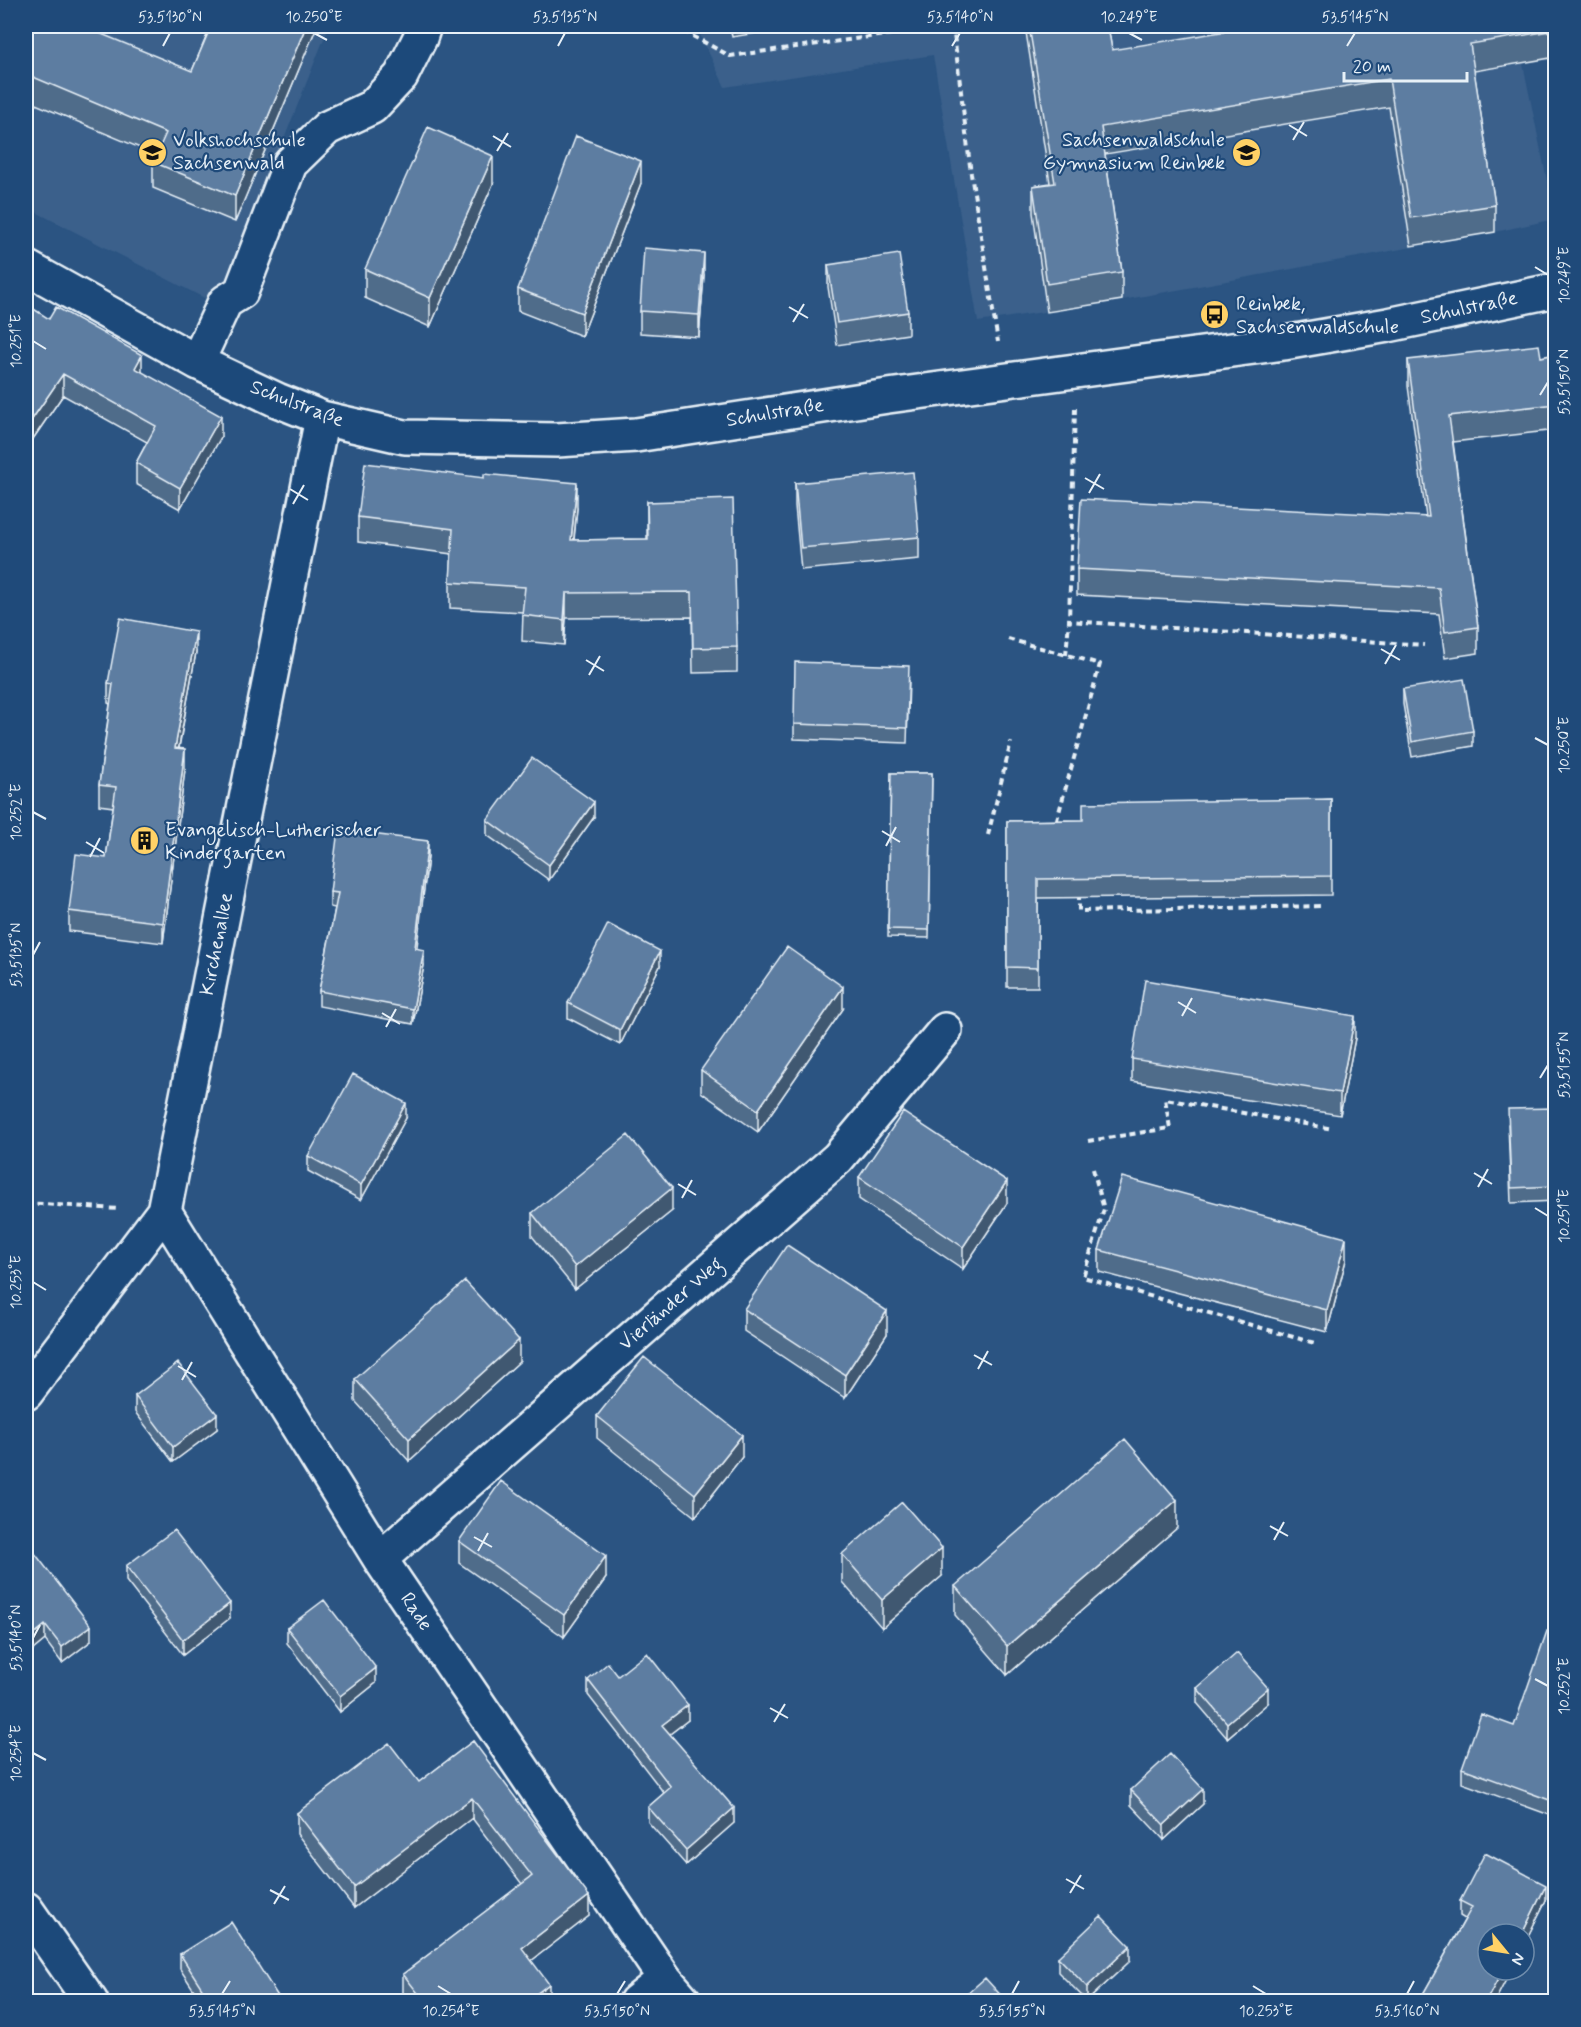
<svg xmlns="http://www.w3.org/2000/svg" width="1581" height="2027" font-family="Mynerve,sans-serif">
	<rect width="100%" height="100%" fill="#2b5482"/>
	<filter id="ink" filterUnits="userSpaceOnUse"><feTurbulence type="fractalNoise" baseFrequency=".0167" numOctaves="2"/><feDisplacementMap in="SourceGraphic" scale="12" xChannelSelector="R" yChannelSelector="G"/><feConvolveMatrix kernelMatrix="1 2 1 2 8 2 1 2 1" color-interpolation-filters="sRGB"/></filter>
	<g filter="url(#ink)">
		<!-- built -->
		<path fill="#3a608b" d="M26,26H329L218,305L26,207Z
			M696,26H1555V58L1523,64L1555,219L1495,232L1122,300L978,322L933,55L725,87Z"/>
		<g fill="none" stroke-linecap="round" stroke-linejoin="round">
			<defs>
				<path id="minor" d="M26,267L197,362L277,400L322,418L405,437L557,440L636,435L888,396L1284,343L1388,325L1556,290
					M197,362L225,302L241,292L290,164L327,128L372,107L401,76L420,38L424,26
					M164,1211L380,1559L665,1979L685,2002
					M26,1393L164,1211L322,418
					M380,1559L838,1158L945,1030
					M636,2002L665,1979"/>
				<path id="major" d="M26,1909L91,2002"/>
			</defs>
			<!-- minor casing -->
			<use href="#minor" stroke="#e8f1f8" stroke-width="38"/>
			<!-- major casing -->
			<use href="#major" stroke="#e8f1f8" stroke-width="38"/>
			<!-- path -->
			<path stroke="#e8f1f8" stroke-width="4" stroke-dasharray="6 4.5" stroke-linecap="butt" d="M674,26L730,56L950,26
				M953,26L971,174L998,342
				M1075,408L1069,621L1424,645
				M1008,639L1100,664L1056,823
				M1066,655L1069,621
				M988,835L1011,742
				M1079,894V911L1322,906
				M1088,1141L1170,1128L1165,1099L1333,1129
				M1093,1169L1104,1209L1083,1277L1318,1344
				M26,1203L118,1209"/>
			<!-- minor -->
			<use href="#minor" stroke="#1f4a7a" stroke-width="33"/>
			<!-- major -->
			<use href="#major" stroke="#1f4a7a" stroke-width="33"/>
		</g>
		<!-- wall -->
		<path fill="#506c8a" stroke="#e8f1f8" stroke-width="1.5" d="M26,26L192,71L211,26H317L235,222L153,188V162L157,155L26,100Z
			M730,26H800L732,37Z
			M1025,26H1108L1112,50L1556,26V57L1474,71L1495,205V232L1411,246L1389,107L1105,154L1122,272V300L1047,312L1033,213V186L1050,183Z
			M641,183L582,336L518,311V289Z
			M493,184L430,327L365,298V269Z
			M828,265L908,312V334L837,345L828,287Z
			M704,275L699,337L640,333V311Z
			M26,312L49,319L142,372L221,437L180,509L136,484V463L147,442L63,395L26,449Z
			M1556,354V430L1453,442L1478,627V653L1445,658L1439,614L1077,595V569L1426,517L1408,386V360L1541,357Z
			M795,483L919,537V559L801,570L795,506Z
			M647,502L737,647V672L693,673L692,617L566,618L564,645L522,641L523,612L450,608V582L452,554L358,542V517L577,508L574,540L647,539Z
			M196,652L179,748L185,769L163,943L69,931V911L106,858L113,807L99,805V785L110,704L108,703V683Z
			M909,681L907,743L794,739V724Z
			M1403,689L1473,731V746L1412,757L1403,704Z
			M891,773H932L929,938L888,937Z
			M1331,799V895L1038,898V987H1007V821L1083,820Z
			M594,817L549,880L487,835V820Z
			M428,857L416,948L424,965L413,1024L319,1006V991L335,908L330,907V892Z
			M660,966L620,1045L568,1018V1003Z
			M843,1009L758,1132L701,1092V1070Z
			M1355,1038L1340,1115L1132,1081V1059Z
			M1556,1108V1201L1511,1203L1508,1124Z
			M406,1118L361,1200L308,1171V1156Z
			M859,1177L1007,1203L963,1269L859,1199Z
			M672,1211L575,1289L532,1236V1213Z
			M1099,1250L1346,1260L1327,1332L1099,1272Z
			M744,1309L887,1334L845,1398L744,1331Z
			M519,1362L409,1461L355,1401V1379Z
			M135,1396L217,1429L173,1462L135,1412Z
			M597,1416L742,1457L695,1517L597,1438Z
			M1177,1528L1007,1675L955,1615V1586Z
			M459,1541L606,1578L564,1637L459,1563Z
			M26,1551L91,1641L62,1663L45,1640L28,1654L26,1651Z
			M842,1554L942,1576L882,1628L842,1582Z
			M126,1566L230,1618L183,1655L126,1581Z
			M287,1628L376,1683L340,1712L287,1643Z
			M1556,1634L1555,1817L1462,1783V1768L1514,1726Z
			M618,1676L688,1720L670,1734L734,1823L686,1865L648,1822V1807L664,1793L588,1695V1680Z
			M1197,1688L1268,1703L1227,1738L1197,1703Z
			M473,1741L589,1916L531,1961L549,2001H408L403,1995V1974L522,1884L472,1818L354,1908L297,1834V1813L419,1782Z
			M1131,1790L1203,1804L1164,1840L1131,1805Z
			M1546,1900L1495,2001H1422V1996L1465,1919L1460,1916V1901Z
			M180,1954L281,2001H201L180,1969Z
			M1058,1957L1130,1961L1087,2001L1058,1972Z"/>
		<!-- shaded-wall -->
		<path fill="#415871" stroke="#e8f1f8" stroke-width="1.5" d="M306,26H317L235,222V196Z
			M493,156V184L430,327V298Z
			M641,161V183L582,336V313Z
			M704,253V275L699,337V315Z
			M142,355V376L135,368Z
			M63,374V395L26,449V428Z
			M221,416V437L180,509V488Z
			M577,483V508L571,565V540Z
			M566,593V618L564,645V620Z
			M196,632V652L175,768V748Z
			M185,749V769L163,943V923Z
			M594,802V817L549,880V865Z
			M428,841V857L415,963V948Z
			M424,950V965L413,1024V1009Z
			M660,951V966L620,1045V1030Z
			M843,987V1009L758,1132V1110Z
			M1355,1016V1038L1340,1115V1093Z
			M406,1103V1118L361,1200V1185Z
			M1007,1181V1203L963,1269V1247Z
			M672,1188V1211L575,1289V1267Z
			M1346,1238V1260L1327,1332V1310Z
			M887,1311V1334L845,1398V1375Z
			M519,1340V1362L409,1461V1439Z
			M217,1414V1429L173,1462V1447Z
			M742,1435V1457L695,1517V1494Z
			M1177,1500V1528L1007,1675V1646Z
			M942,1548V1576L882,1628V1600Z
			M606,1556V1578L564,1637V1615Z
			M230,1603V1618L183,1655V1640Z
			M45,1625V1640L28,1654V1639Z
			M91,1626V1641L62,1663V1647Z
			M376,1668V1683L340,1712V1696Z
			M1268,1688V1703L1227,1738V1723Z
			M688,1705V1720L662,1740V1725Z
			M1203,1789V1804L1164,1840V1825Z
			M472,1798V1818L354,1908V1887Z
			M1556,1799V1815L1555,1817V1802Z
			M734,1808V1823L686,1865V1850Z
			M1546,1885V1900L1524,1944V1934H1522Z
			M589,1896V1916L522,1968V1948Z
			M1130,1946V1961L1087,2001V1987Z
			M1503,1970H1511L1495,2001H1486Z
			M549,1984V2001H527Z"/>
		<!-- building -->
		<path fill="#5d7da1" stroke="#e8f1f8" stroke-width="1.5" d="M26,26H82L192,71L211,26H306L235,196L153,162L166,133L26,74Z
			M1029,26H1108L1112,50L1257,26H1556V30L1470,44L1495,205L1411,218L1389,79L1101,127L1122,272L1047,284L1033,186L1055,183Z
			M428,127L493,156L430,298L365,269Z
			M576,136L641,161L582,313L518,289Z
			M644,248L704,253L699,315L640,311Z
			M899,254L908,312L837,323L828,265Z
			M29,306L49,319L56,307L142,355L135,368L221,416L180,488L136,463L156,426L63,374L26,428V312Z
			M1539,345L1541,357L1556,354V404L1449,416L1478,627L1445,632L1439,588L1077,569L1081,499L1429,517L1408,360Z
			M365,463L484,478V474L577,483L571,540L648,539L647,502L733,499L737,647L693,648L692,592L566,593L564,620L522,615L525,587L450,582L453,529L358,517Z
			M913,472L919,537L801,548L795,483Z
			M120,618L196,632L175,748L185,749L163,923L69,911L76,854L106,858L116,787L99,785L113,684L108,683Z
			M795,662L909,666L907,728L794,724Z
			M1464,679L1473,731L1412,742L1403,689Z
			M532,758L594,802L549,865L487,820Z
			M891,773H932L929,930L888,929Z
			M1331,799V876L1038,879V968L1007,967V821L1083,820V803Z
			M338,830L428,841L415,948L424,950L413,1009L319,991L338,893L330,892Z
			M608,924L660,951L620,1030L568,1003Z
			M787,947L843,987L758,1110L701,1070Z
			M1145,980L1355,1016L1340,1093L1132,1059Z
			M353,1074L406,1103L361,1185L308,1156Z
			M1556,1108V1186L1511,1188L1508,1109Z
			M903,1112L1007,1181L963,1247L859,1177Z
			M628,1135L672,1188L575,1267L532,1213Z
			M1122,1177L1346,1238L1327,1310L1099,1250Z
			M787,1245L887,1311L845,1375L744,1309Z
			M465,1281L519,1340L409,1439L355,1379Z
			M644,1357L742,1435L695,1494L597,1416Z
			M178,1363L217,1414L173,1447L135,1396Z
			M1125,1439L1177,1500L1007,1646L955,1586Z
			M501,1481L606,1556L564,1615L459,1541Z
			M902,1502L942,1548L882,1600L842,1554Z
			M174,1530L230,1603L183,1640L126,1566Z
			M30,1547L91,1626L62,1647L45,1625L28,1639L26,1636V1551Z
			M324,1600L376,1668L340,1696L287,1628Z
			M1547,1631L1556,1634V1799L1555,1802L1462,1768L1481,1714L1514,1726Z
			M647,1653L688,1705L662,1725L734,1808L686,1850L648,1807L671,1787L588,1680L608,1663L618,1676Z
			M1237,1653L1268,1688L1227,1723L1197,1688Z
			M473,1741L589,1896L522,1948L549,1984L527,2001H424L403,1974L532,1876L472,1798L354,1887L297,1813L389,1743L419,1782Z
			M1170,1754L1203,1789L1164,1825L1131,1790Z
			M1485,1853L1546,1885L1522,1934H1488V1970H1503L1486,2001H1431L1422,1996L1472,1907L1460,1901Z
			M1101,1916L1130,1946L1087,1987L1058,1957Z
			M231,1922L281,2001H210L180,1954Z
			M985,1978L1006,2001H959Z"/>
	</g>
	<!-- ticks -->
	<path fill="none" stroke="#e8f1f8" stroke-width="2" d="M314,33L327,40M1129,33L1142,40M163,46L170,33M558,46L565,33M952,46L960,33M1347,46L1355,33M1289,125L1307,136M493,136L511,147M1293,140L1304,122M497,151L508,133M1535,267L1548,275M789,307L808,318M793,322L804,304M33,341L46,349M1540,395L1548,382M1085,478L1104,489M290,489L308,500M1089,493L1100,474M293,504L304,485M1381,649L1400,660M586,660L604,671M1385,664L1396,645M589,675L600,656M1535,738L1548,745M33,812L46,819M882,831L900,842M86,842L104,853M886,846L896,827M90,857L100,838M33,955L40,942M1178,1002L1196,1013M382,1013L400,1024M1182,1016L1192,998M386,1027L396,1009M1540,1078L1548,1065M1474,1173L1492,1184M678,1184L696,1195M1478,1187L1488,1169M682,1198L692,1180M1535,1208L1548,1216M33,1282L46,1290M974,1355L992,1365M178,1366L196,1377M978,1369L988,1351M182,1380L192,1362M1270,1526L1288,1536M474,1537L492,1547M1274,1540L1284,1522M478,1551L488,1533M33,1638L40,1625M1535,1679L1548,1686M770,1708L788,1718M774,1722L785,1704M33,1753L46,1760M1066,1879L1084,1889M270,1890L289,1900M1070,1893L1081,1875M274,1904L285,1886M438,1986L451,1994M1253,1986L1266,1994M222,1994L230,1981M617,1994L625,1981M1012,1994L1019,1981M1407,1994L1414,1981"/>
	<!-- icons -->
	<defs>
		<symbol id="university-disc" viewBox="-11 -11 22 22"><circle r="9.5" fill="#ffd166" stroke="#1f4a7a"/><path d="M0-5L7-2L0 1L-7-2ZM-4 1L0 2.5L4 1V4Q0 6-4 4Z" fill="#111"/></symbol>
		<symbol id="school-disc" viewBox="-11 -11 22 22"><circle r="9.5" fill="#ffd166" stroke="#1f4a7a"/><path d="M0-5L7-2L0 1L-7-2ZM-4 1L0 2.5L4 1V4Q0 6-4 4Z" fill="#111"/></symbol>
		<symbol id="bus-disc" viewBox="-11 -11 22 22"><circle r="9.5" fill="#ffd166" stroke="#1f4a7a"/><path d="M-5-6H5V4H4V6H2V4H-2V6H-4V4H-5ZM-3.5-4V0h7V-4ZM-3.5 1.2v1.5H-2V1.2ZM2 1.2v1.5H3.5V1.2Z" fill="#111"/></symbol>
		<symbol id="building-disc" viewBox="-11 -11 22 22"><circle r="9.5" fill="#ffd166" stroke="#1f4a7a"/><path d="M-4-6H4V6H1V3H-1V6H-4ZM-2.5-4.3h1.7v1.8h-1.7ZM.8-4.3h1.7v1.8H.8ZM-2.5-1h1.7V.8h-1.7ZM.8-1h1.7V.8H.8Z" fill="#111"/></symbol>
	</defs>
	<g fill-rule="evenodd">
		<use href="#university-disc" x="136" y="136" width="33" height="33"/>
		<use href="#school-disc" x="1230" y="136" width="33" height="33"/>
		<use href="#bus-disc" x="1198" y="298" width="33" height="33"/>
		<use href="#building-disc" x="128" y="824" width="33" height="33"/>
	</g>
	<g text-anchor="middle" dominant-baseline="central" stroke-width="4.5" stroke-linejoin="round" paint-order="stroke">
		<!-- poi labels -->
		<g font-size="20" fill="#e8f1f8" stroke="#1f4a7a" text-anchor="start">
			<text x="173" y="140">Volkshochschule<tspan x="173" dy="23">Sachsenwald</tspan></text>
			<text x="1225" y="140" text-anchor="end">Sachsenwaldschule<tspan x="1225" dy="23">Gymnasium Reinbek</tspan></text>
			<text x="1236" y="304">Reinbek,<tspan x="1236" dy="23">Sachsenwaldschule</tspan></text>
			<text x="165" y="830">Evangelisch-Lutherischer<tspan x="165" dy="23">Kindergarten</tspan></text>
		</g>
		<!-- street labels -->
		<g font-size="20" fill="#e8f1f8" stroke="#1f4a7a">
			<text transform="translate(1469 308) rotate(-12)">Schulstraße</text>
			<text transform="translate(297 404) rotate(21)">Schulstraße</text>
			<text transform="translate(775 413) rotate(-9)">Schulstraße</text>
			<text transform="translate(217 944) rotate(-79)">Kirchenallee</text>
			<text transform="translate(671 1304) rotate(-41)">Vierländer Weg</text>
			<text transform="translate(416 1612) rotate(56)">Rade</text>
		</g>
	</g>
	<!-- margin -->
	<rect width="1581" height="2027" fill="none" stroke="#1f4a7a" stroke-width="66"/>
	<!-- north arrow -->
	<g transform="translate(1506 1952) rotate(120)"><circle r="28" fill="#1f4a7a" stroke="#6f8dac" stroke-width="1.5"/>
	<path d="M0-4.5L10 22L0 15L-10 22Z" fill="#ffd166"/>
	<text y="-9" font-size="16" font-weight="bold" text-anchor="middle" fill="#e8f1f8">N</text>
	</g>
	<!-- scale -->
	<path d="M1344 72v9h123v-9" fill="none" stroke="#e8f1f8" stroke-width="3"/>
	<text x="1353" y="72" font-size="18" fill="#e8f1f8" stroke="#1f4a7a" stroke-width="4.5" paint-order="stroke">20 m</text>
	<rect x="33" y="33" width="1515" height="1961" fill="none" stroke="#e8f1f8" stroke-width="2"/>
	<g font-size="15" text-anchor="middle" fill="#e8f1f8">
		<text x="170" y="22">53.5130°N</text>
		<text x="314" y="22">10.250°E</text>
		<text x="565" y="22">53.5135°N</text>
		<text x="960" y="22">53.5140°N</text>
		<text x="1129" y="22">10.249°E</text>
		<text x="1355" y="22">53.5145°N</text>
		<text transform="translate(1564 275) rotate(-90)" y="5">10.249°E</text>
		<text transform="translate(16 341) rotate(-90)" y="5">10.251°E</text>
		<text transform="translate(1564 382) rotate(-90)" y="5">53.5150°N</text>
		<text transform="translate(1564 745) rotate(-90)" y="5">10.250°E</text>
		<text transform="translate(16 812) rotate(-90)" y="5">10.252°E</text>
		<text transform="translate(16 955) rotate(-90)" y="5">53.5135°N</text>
		<text transform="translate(1564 1065) rotate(-90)" y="5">53.5155°N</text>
		<text transform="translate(1564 1216) rotate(-90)" y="5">10.251°E</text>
		<text transform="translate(16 1282) rotate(-90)" y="5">10.253°E</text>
		<text transform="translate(16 1638) rotate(-90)" y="5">53.5140°N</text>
		<text transform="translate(1564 1686) rotate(-90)" y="5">10.252°E</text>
		<text transform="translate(16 1753) rotate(-90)" y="5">10.254°E</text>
		<text x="222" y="2016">53.5145°N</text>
		<text x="451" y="2016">10.254°E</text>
		<text x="617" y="2016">53.5150°N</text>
		<text x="1012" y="2016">53.5155°N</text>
		<text x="1266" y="2016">10.253°E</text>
		<text x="1407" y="2016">53.5160°N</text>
	</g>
</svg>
